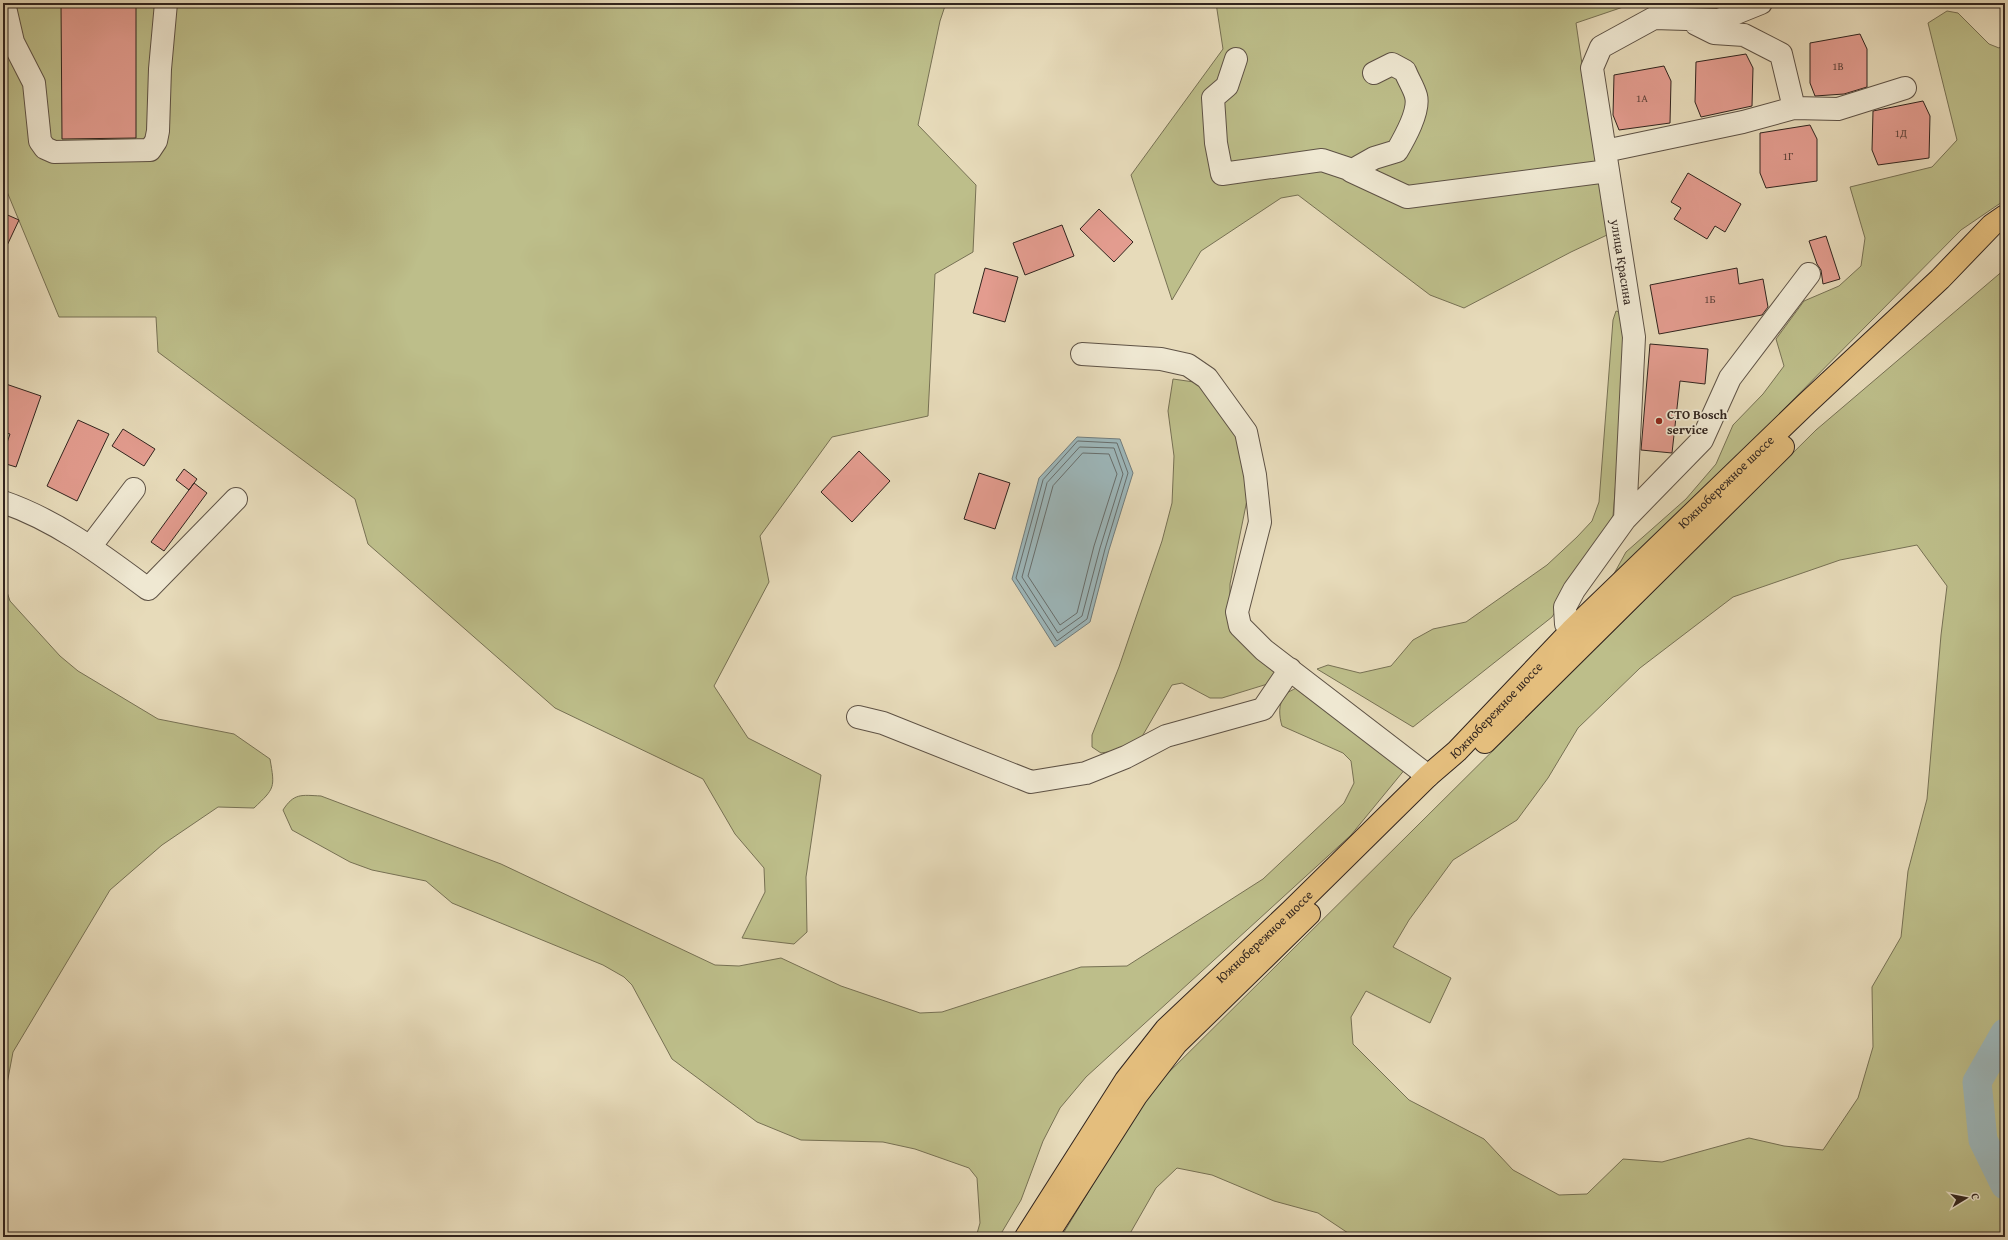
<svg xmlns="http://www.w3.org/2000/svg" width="2008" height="1240" font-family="'Gentium Book Plus',serif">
	<rect width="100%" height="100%" fill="#e7dbba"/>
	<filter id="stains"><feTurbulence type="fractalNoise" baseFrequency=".005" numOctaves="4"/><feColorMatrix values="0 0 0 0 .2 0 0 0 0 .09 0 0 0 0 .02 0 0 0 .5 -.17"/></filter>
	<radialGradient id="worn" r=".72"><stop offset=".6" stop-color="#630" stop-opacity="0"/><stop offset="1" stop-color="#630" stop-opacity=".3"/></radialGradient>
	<!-- green -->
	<path fill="#bdbe8a" stroke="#777154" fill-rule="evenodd" d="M3,3H946L940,21L918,125L976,185L973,252L935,274L928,416L832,437L760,536L769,582L714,686L748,738L821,775L806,877L807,932L794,944L742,938L765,892L764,868L735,834L703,779L555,708L368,544L355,499L158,352L156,317H59L3,182Z
		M1216,3H1635L1576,23L1607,235L1571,252L1464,308L1430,295L1298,195L1281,198L1201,251L1172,300L1131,175L1223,49Z
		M1947,11L1958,13L1989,44L1999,48L2005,44V200L1961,230L1605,590L1626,552L1686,499L1716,464L1733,425L1763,394L1784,366L1776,339L1804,301L1839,286L1861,266L1865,238L1850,187L1932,167L1957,140L1928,23Z
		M2005,269V1237H1354L1318,1213L1274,1201L1212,1175L1177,1168L1156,1188L1128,1237H1061L1149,1092L1816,430ZM1917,545L1947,586L1941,635L1927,799L1908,871L1901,937L1872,987L1873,1047L1858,1098L1823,1150L1784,1146L1749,1138L1662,1162L1623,1159L1587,1194L1559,1195L1513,1170L1484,1139L1409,1100L1353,1044L1351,1017L1366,991L1430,1023L1451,978L1393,947L1409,920L1453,860L1517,820L1548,778L1578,728L1640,668L1733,597L1840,560Z
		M1616,311L1627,314L1628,338L1613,516L1552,617L1413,727L1317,669L1328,665L1360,673L1391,666L1413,640L1433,629L1466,622L1547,565L1577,537L1592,521L1599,502L1613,320Z
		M1173,379L1194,382L1220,401L1241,449L1247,500L1230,584V613L1275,672L1274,682L1222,698H1210L1182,683L1172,685L1140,740L1121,750L1101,753L1092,747V735L1119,667L1162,541L1172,503L1174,456L1168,411Z
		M3,580L10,601L60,656L78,671L158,719L234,734L270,759C275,788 275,788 254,808L218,807L162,845L110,890L13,1052L3,1105Z
		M1296,688L1406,768L1351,835L1086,1077L1060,1108L1043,1141L1021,1200L999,1237H976L980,1223L977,1178L969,1168L915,1149L883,1142L801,1140L757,1122L672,1059L632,985L624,977L603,965L452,903L426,881L372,870L350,862L292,830L283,810C294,793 301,795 321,796L501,864L715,965L739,966L781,958L841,986L920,1013L942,1012L1081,967L1127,966L1263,879L1344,803L1354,783L1351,761L1343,753L1282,726C1279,716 1278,704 1285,695C1287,692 1293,690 1296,688Z"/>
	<!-- water -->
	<path fill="#9db8bc" stroke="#727d7d" d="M1077,437L1120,439L1133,473L1109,550L1090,622L1055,647L1012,579L1039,478Z"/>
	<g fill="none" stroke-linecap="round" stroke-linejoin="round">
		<!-- shore -->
		<path stroke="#676e6d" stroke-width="1" d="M1078,441L1117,443L1128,473L1105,549L1087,619L1057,641L1016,578L1043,480Z
			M1080,447L1114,448L1123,474L1100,548L1082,616L1058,633L1022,577L1047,483Z
			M1083,453L1109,454L1117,474L1094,546L1077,613L1060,625L1028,576L1053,486Z"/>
		<!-- river -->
		<path stroke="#9db8bc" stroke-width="29" d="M2005,1033L1977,1082L1983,1140L2005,1185"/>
	</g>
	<!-- building -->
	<path fill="#e39c8f" stroke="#31241e" d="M61,3H136V138L62,139Z
		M1860,34L1867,49V87L1844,94L1815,96L1810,83V43Z
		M1746,54L1753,68L1752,106L1701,117L1695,102L1696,62Z
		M1664,66L1671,81L1670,123L1619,130L1613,115L1614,75Z
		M1923,101L1930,116L1929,158L1878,165L1872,150L1873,111Z
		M1810,125L1817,139V181L1766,188L1760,173V133Z
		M1688,173L1741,204L1725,232L1715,226L1707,239L1674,219L1681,208L1671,202Z
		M1099,209L1133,242L1114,262L1080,229Z
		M3,213L19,220L3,254Z
		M1062,225L1074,256L1025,275L1013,243Z
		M1826,236L1840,279L1823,284L1821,270L1817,264L1809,241Z
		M985,268L1018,277L1005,322L973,313Z
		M1737,268L1739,284L1763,279L1768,307L1762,315L1659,334L1650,285Z
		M1650,344L1708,349L1705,384L1680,381L1672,453L1641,450Z
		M3,383L41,396L16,467L3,463V454L10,434L3,432Z
		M78,420L109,434L77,501L47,486Z
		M123,429L155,449L144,466L112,446Z
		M859,451L890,481L852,522L821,492Z
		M184,469L197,479L189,490L176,480Z
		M979,473L1010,483L995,529L964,519Z
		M194,483L207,493L164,551L151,542Z"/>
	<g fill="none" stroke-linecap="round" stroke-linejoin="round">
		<defs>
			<path id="minor" d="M4,3L13,42L34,83L40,141L45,148L54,152L150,150L156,141L158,131L160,69L166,3
				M1696,24L1714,33L1744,35L1781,54L1794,108
				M1236,59L1227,86L1213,98L1216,143L1222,174L1322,160L1352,170
				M1374,73L1392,64L1405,71C1408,79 1414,88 1416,96C1420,111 1404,139 1397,151L1374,158L1351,171L1407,197L1608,171
				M1605,151L1743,122L1794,108L1838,109L1905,88
				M1082,354L1161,359L1188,365L1207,378L1246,432L1255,475L1260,522L1237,612L1240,626L1264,650L1428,776
				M3,502C58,521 102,555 148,589L236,499
				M1625,519L1702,440L1730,378L1809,274
				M90,547L134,489
				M1571,631L1566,624L1565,607L1574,590L1625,519L1634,337L1592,68L1601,47L1654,18L1719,20L1761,3
				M858,717L883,723L1031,782L1086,773L1126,757L1166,736L1263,709L1290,669"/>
			<g id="highway">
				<path d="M1485,742L1783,447"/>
				<path id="s1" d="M1026,1237L1126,1080L1166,1029L1291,911L1428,776L1457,751L1571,631L1806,404L1940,279L1992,225L2005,216"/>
				<path d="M1046,1237L1136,1096L1176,1044L1309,914"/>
			</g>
		</defs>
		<!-- minor casing -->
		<use href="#minor" stroke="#5e5245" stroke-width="24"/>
		<!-- highway casing -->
		<use href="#highway" stroke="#31241e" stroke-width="24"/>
		<!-- minor -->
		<use href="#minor" stroke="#efe8d2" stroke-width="22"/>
		<!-- highway -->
		<use href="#highway" stroke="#e4be7d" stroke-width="22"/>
	</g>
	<!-- markers -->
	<circle fill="#8f2418" stroke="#efe8d2" stroke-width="1.5" cx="1659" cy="421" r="4"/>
	<g text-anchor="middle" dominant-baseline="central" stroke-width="3.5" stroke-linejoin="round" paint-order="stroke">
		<!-- number labels -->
		<g font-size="11" fill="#5e423a">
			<text x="1838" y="66">1В</text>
			<text x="1642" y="98">1А</text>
			<text x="1901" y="133">1Д</text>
			<text x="1788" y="156">1Г</text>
			<text x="1710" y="299">1Б</text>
		</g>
		<!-- street labels -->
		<g font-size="13" fill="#31241e" stroke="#efe8d2">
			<text transform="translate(1622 262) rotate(81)">улица Красина</text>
			<text stroke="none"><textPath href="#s1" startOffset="1034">Южнобережное шоссе</textPath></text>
			<text stroke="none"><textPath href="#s1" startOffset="710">Южнобережное шоссе</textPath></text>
			<text stroke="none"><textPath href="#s1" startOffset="386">Южнобережное шоссе</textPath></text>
		</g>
		<!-- poi labels -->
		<g font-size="13" font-weight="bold" fill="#31241e" stroke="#efe8d2" text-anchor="start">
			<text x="1667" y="414">СТО Bosch<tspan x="1667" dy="15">service</tspan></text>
		</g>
	</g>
	<!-- margin -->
	<rect width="2008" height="1240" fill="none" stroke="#e7dbba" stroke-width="16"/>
	<rect x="4" y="4" width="2000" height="1232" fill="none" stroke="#31241e" stroke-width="2"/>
	<rect x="8" y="8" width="1992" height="1224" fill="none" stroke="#31241e"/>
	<!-- north arrow -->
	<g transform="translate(1966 1198) rotate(80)" stroke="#efe8d2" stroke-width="3" paint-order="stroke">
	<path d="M0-3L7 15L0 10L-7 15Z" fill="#31241e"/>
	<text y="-6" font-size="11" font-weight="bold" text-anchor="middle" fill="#31241e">С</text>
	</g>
	<rect width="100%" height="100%" filter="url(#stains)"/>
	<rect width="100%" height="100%" fill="url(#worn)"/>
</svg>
